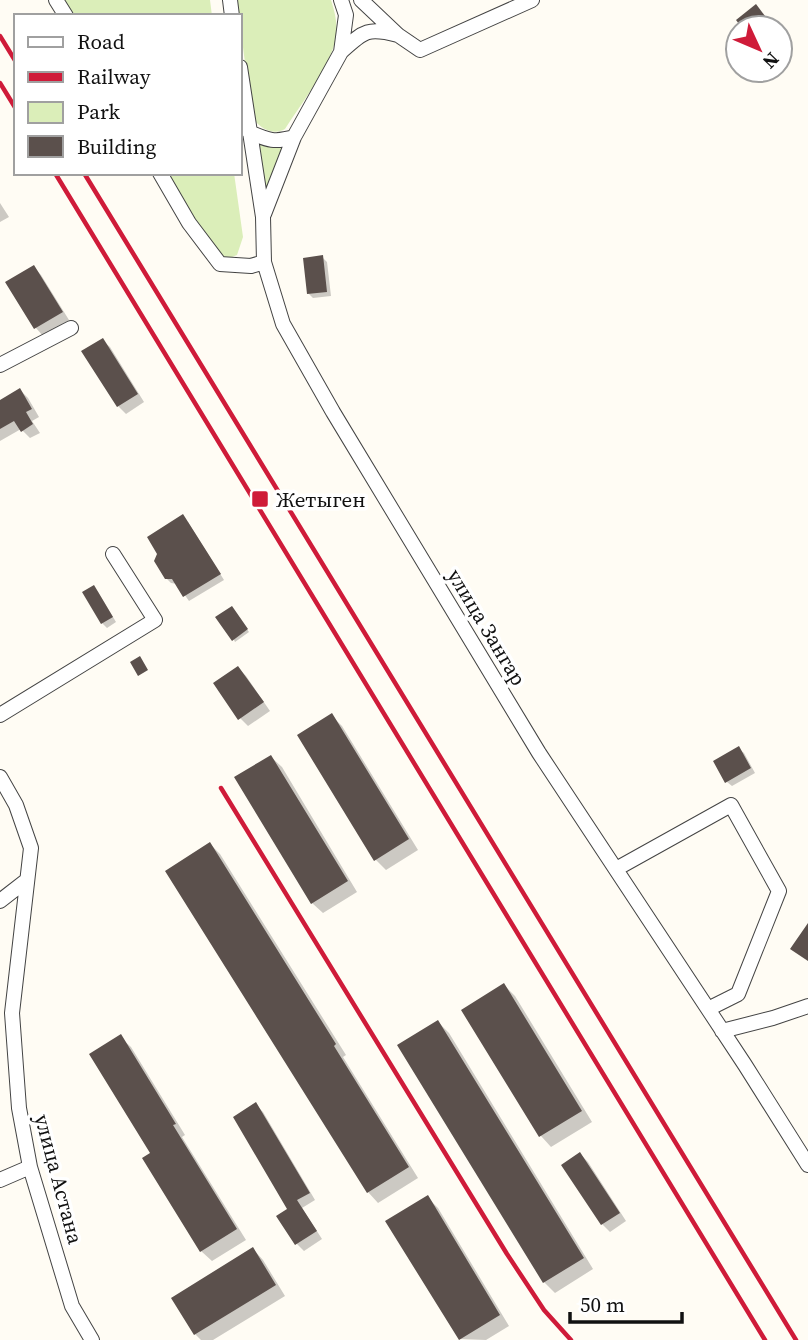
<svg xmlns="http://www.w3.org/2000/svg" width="808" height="1340" font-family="'Source Serif 4',serif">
	<rect width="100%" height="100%" fill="#fffcf4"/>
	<!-- green -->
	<path fill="#dbeeb9" d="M62,0H210L212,16H72Z
		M237,0H331C335,12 338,25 336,38C330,67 301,104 285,129C272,136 261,128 252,118Z
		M255,138L286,144L267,193Z
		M166,173H234L243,237L237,255L227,259L219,256L195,222Z"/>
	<!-- shadow -->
	<path fill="#0003" d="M0,203L9,217L0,222Z
		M322,257L327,262L331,296L313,298L308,293Z
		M34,267L41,275L69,320L43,336L36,328Z
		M102,340L110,347L144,402L126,414L118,406Z
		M20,390L28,398L39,417L32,421L40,433L30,438L21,429L0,441V402Z
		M188,522L224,580L189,601L177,584L171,583L166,578Z
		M94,587L98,592L116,622L107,628L102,623Z
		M233,610L249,632L235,642L234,640Z
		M238,668L246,676L270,711L248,726L240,718Z
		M331,715L342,726L418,850L386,870L375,859Z
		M739,749L744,753L755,773L732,786L727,782Z
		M271,757L282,767L357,892L323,913L312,903Z
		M210,844L220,854L346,1055L343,1057L418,1178L378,1203L368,1192Z
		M504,985L515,996L592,1122L551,1147L541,1136L464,1010Z
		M438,1022L449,1033L593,1269L555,1293L544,1282Z
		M120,1037L131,1047L185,1135L182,1137L246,1240L212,1261L201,1251L152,1154Z
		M256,1105L263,1112L315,1200L302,1208L322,1239L304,1251L297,1244L279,1216L290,1209Z
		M580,1154L588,1162L626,1221L610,1232L602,1224Z
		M427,1197L438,1208L509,1326L486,1340L459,1339Z
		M253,1249L263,1260L285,1296L213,1340H201L195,1334Z"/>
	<!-- building -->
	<path fill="#5b504c" d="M756,4L774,28H742L736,20Z
		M323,255L327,292L307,294L303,258Z
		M34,265L63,312L34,329L5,282Z
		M103,338L138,394L117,407L81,351Z
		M20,388L32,409L26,412L33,424L21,432L14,421L0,429V400Z
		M183,514L221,574L183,597L172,579H165L154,561L157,554L147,537Z
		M94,585L113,617L101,624L82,592Z
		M232,606L248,629L232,641L215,617Z
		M140,656L148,670L138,676L130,662Z
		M238,666L264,702L238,720L213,683Z
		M332,713L409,839L374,861L297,735Z
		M739,746L751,768L725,783L713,761Z
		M271,755L348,881L311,904L234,777Z
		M210,842L336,1044L334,1046L409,1167L367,1193L165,871Z
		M808,923V961L790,949Z
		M504,983L582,1111L539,1137L461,1010Z
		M438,1020L584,1258L543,1283L397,1045Z
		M121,1034L176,1124L173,1125L237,1229L200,1252L142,1158L150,1153L89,1054Z
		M256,1102L310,1193L297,1200L317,1231L295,1245L276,1216L287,1209L233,1117Z
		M580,1152L620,1213L601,1225L561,1165Z
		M428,1195L500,1315L459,1340L385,1221Z
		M253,1247L276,1285L194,1335L171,1298Z"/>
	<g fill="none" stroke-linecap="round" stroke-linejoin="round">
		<defs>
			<path id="minor" d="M56,0L66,16
				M230,0L232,16
				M361,0L398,35L420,50L532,0
				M341,52C364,31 367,27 398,35
				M240,67L263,217L264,262L283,324L333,412L539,753L745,1065L808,1165
				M249,132C268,140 274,143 294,137
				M160,173L189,223L220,264L251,266L264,262
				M264,214L294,137L341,52L346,15L341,0
				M0,365L71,328
				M0,715L155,620L113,554
				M0,777L16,805L31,848L12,1013L19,1108L30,1167L72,1306L92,1340
				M616,869L731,805L779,891L738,994L708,1009
				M0,901L27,880
				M722,1031L773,1018L808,1006
				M0,1180L30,1167"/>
		</defs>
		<!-- minor casing -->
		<use href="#minor" stroke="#444" stroke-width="16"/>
		<!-- minor -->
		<use href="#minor" stroke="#fff" stroke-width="14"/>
		<!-- rail -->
		<path stroke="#cf1b39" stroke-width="4.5" d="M0,36L16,62
			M0,83L16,109
			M55,173L765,1340
			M84,173L796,1340
			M221,788L507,1254L544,1310L571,1340"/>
	</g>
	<!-- markers -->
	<rect fill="#cf1b39" stroke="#fff" stroke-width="2.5" x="251" y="490" width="18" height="18" rx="3.5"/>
	<g text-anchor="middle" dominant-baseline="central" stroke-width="7" stroke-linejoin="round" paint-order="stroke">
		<!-- poi labels -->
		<g font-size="21" fill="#111" stroke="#fff" text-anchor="start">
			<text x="276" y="499">Жетыген</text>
		</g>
		<!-- street labels -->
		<g font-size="21" fill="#111" stroke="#fff">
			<text transform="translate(487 627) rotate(59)">улица Зангар</text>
			<text transform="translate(59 1179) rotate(75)">улица Астана</text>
		</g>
	</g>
	<!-- legend -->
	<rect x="14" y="14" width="228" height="161" fill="#ffffff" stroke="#a0a0a0" stroke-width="2"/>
	<rect x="28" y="37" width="35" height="10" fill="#ffffff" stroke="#a0a0a0" stroke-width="2"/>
	<text x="77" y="49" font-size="21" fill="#111111">Road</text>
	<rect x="28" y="72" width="35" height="10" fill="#cf1b39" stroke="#a0a0a0" stroke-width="2"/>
	<text x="77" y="84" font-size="21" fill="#111111">Railway</text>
	<rect x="28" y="102" width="35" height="21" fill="#dbeeb9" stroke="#a0a0a0" stroke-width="2"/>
	<text x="77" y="119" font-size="21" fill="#111111">Park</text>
	<rect x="28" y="136" width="35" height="21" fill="#5b504c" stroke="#a0a0a0" stroke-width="2"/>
	<text x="77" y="154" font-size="21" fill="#111111">Building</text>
	<!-- north arrow -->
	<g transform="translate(759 49) rotate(134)"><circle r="33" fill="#ffffff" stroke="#a0a0a0" stroke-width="2"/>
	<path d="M0-5L12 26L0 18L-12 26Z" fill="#cf1b39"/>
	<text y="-10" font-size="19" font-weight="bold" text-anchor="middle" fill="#111111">N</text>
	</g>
	<!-- scale -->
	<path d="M570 1312v10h112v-10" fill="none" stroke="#111111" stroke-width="3.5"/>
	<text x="580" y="1312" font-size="21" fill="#111111" stroke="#ffffff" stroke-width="5" paint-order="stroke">50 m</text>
</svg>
